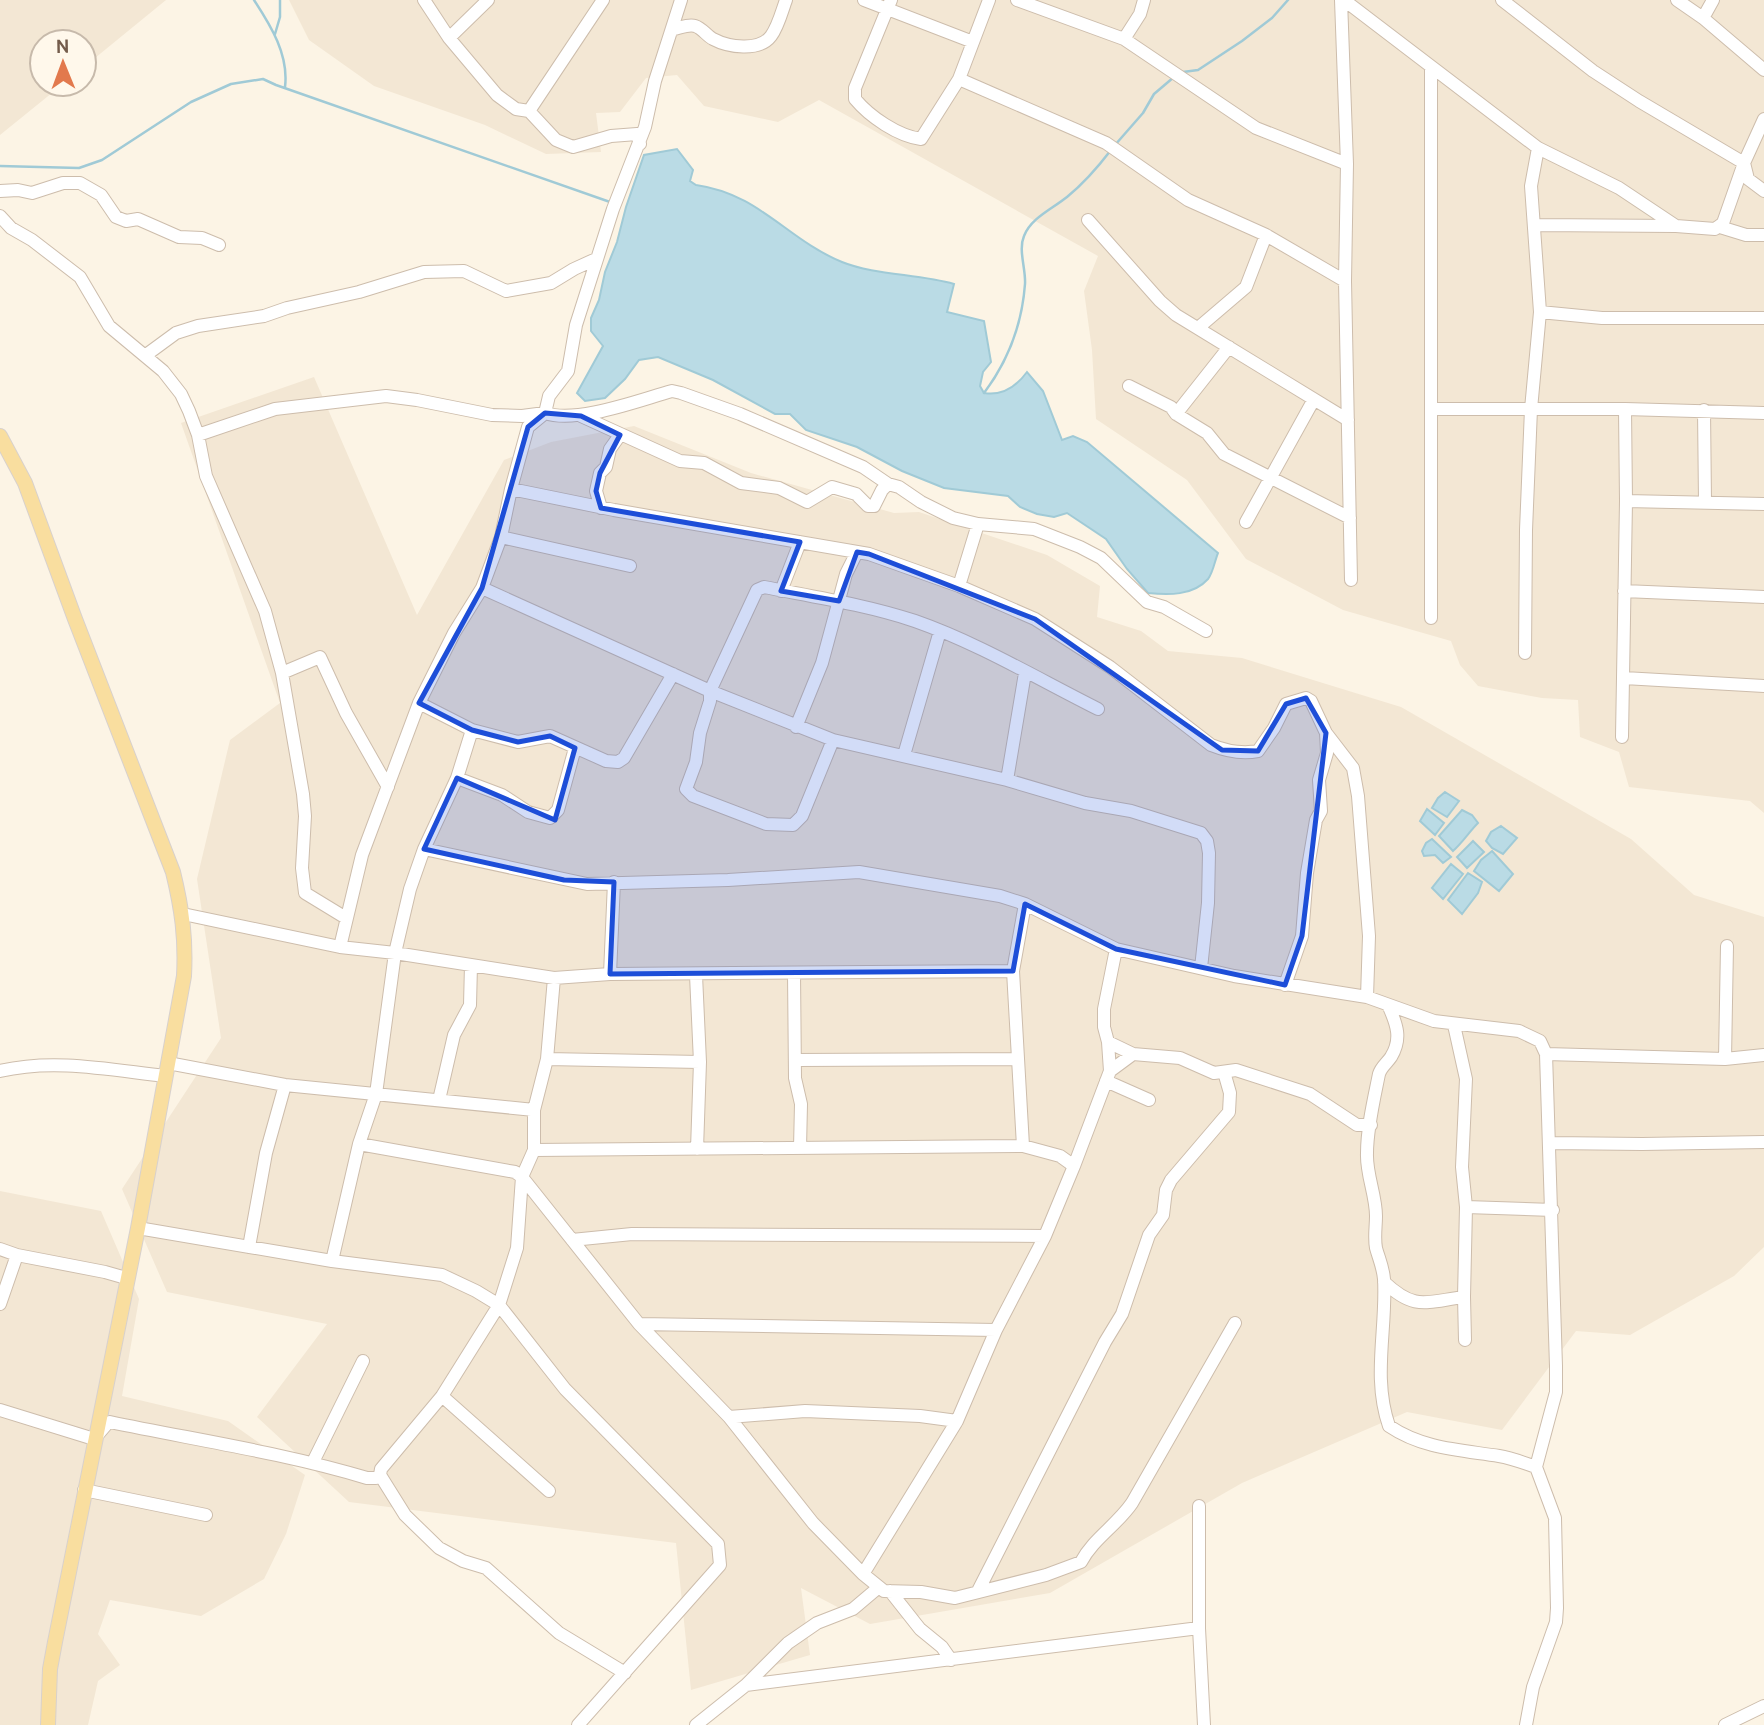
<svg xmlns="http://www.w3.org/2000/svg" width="1764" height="1725" font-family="Cabin,sans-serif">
	<rect width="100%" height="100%" fill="#fcf4e5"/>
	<!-- residential -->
	<path fill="#f3e7d4" d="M0,0H166L84,67V42H42V84H63L0,135Z
		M289,0H1764V813L1750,801L1629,787L1619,752L1580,737L1578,700L1542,698L1478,686L1460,665L1451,641L1343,610L1246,559L1187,480L1096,419L1092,350L1084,291L1098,256L819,100L778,122L704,106L677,75L646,78L620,112L596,113L601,152L546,154L485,125L374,86L309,40Z
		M314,377L417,615L504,460L551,442L634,426L751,473L894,513L919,512L1047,555L1100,586L1097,617L1141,631L1168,651L1242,658L1401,707L1631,839L1694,895L1764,917V1247L1734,1276L1630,1335L1576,1331L1502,1430L1407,1412L1242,1483L1050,1593L870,1624L801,1588L810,1655L691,1690L676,1543L349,1502L257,1417L327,1324L167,1292L122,1189L221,1038L197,879L230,740L280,703L181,423Z
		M0,1191L101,1211L139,1299L122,1396L228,1421L305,1475L286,1534L264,1579L201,1616L110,1600L98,1634L120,1665L98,1681L88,1725H0Z"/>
	<!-- water -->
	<path fill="#badbe5" stroke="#a0cad6" stroke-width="2" d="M677,149L693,170L690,181L696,185C760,194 786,239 842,262C874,275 919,274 954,284L947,312L984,321L991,362L983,372L980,386L984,393C1002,396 1016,387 1027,372L1043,391L1062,440L1073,436L1087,442L1218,553C1215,560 1213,573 1208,579C1193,596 1168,595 1148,593L1127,569L1106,539L1067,513L1054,517L1037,514L1020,507L1008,496L944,488L902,471L857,447L806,430L790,414H775L713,380L658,357L639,360L625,379L605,398L585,401L577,393L603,346L591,331V318L599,300L605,272L617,242L626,207L644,155Z
		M1445,792L1459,801L1447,817L1432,808L1438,798Z
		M1427,809L1444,823L1435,835L1420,821Z
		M1462,810L1472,815L1478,823C1469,832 1463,842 1453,851L1439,836Z
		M1501,826L1517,838L1503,854L1492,848L1486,841L1491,832Z
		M1432,839L1451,857L1443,863L1435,855L1424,856L1422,851L1426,843Z
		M1473,841L1484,852L1467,868L1457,857Z
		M1492,851L1513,874L1499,891L1474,871L1481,860Z
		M1451,864L1463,874L1443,899L1432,888Z
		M1468,873L1482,882L1478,893L1462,914L1448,900Z"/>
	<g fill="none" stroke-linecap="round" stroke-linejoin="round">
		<!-- stream -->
		<path stroke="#a0cad6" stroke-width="2.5" d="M254,0C271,26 289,55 285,87
			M275,34L280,17V0
			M1183,72L1198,70L1242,41L1272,18L1288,0
			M1115,145L1143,113L1154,94L1174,77
			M0,166L79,168L102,160L191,102L231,84L263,79L276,85L610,202
			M984,393C1008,361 1022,325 1025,284C1026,269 1018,250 1024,236C1031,218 1052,209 1067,197C1083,184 1098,167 1111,150"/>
		<defs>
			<path id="minor" d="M424,0L449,38L497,95L516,109L529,111L556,140L573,147L611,136L637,134L640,144
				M864,0L973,42
				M891,0L855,88V99C870,117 898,136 921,139L959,79L989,0
				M1017,0L1124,39L1256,128L1347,164
				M1341,0L1347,164L1345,281L1351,580
				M1344,0L1538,148L1619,188L1676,226L1715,229L1723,223L1744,163L1764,119
				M1502,0L1593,71L1639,101L1744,163L1748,179L1764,191
				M1677,0L1703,18L1764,70
				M1703,18L1713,0
				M673,29C680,28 688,24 695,26C702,28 707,36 713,39C728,47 759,52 771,36C778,27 782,11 786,0
				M449,38L488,0
				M1124,39L1140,14L1144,0
				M1431,68V618
				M959,79L1106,143L1188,200L1266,235L1345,281
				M529,111L603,0
				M0,191L18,190L32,193L63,183H80L101,195L116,217L126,221L138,219L179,237L202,238L219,245
				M0,216L11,228L32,240L80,277L109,326L163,371L181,394L189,411L198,435L206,476L265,611L282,673L303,794L305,816L302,868L305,893L346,918
				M1088,220L1160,301L1176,315L1348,420
				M1534,225L1676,226
				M1720,227L1746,235H1764
				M1540,312L1602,318H1764
				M1198,328L1246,287L1266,235
				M146,355L176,333L198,326L264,316L287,308L359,292L424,272L464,271L506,291L551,283L574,269L596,259
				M1129,386L1171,407L1176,414L1207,433L1224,454L1350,518
				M1432,409H1625L1764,413
				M1704,410L1705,502
				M1176,414L1229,347
				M581,416L680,461L704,463L741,483L779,488L807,502L832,487L856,494L868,506H874L882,490L888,484
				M198,435L275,409L386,396L417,400L492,415L522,416L545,413L549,396L568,371L576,325L613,209L645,127L655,81L681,0
				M511,489L614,510L869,554L959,586L1035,619L1110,667L1211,745C1226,751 1242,754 1258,751L1274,728L1286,704L1306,698L1311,701L1326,733L1353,768L1358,796L1369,936L1367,997
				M1626,501L1764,504
				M601,508L596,491L600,473L606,467L610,449L620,435
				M1246,522L1313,401
				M501,537L630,566
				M959,586L978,524
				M482,588L710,691L833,740L1007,780L1085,803L1131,811L1201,833L1207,841L1209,853L1208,903L1201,968
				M781,591L800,542
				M1624,591L1764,597
				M1525,653L1526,530L1531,409L1540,312L1531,186L1538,148
				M282,673L320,657L346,713L388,787
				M1624,678L1764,686
				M419,703L472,730L518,742L550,736L606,761L618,762L624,758L673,674
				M796,727L822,663L846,574L857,552
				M1622,737L1626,501L1625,409
				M833,740L802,816L793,825L766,824L693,796L686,789L696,762L700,733L710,701V691L757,590L764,587C815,597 867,605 915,621C978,643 1038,679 1098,709
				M904,755L940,631
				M457,778L502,795L528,812L550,818L558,810L575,748
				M1007,780L1025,673
				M424,849L587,884L728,880L859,872L1000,896L1025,904L1116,949L1234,976L1367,997L1434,1021L1519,1031L1540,1041L1546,1054L1556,1366V1392L1536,1467L1555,1518L1557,1608L1556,1622L1533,1687L1526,1725
				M183,914L340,947L395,953L554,978L610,974L1013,971
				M340,947L362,855L419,703L454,633L482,588L501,537L511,489L528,427L545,413C577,424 639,400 672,391L681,393L740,414L863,467L888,484L899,487L921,502L953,518L978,524L1034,529L1080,547L1101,558L1147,602L1164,607L1206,631
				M794,973L795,1078L801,1104L800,1148
				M610,974L614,882
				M696,975L700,1062L697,1149
				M1285,985L1302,936L1307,873L1316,820L1321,811L1319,780L1327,753L1326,733
				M1389,1007C1397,1025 1402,1039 1391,1057C1387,1063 1381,1067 1379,1074C1374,1099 1367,1128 1367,1153C1366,1174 1376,1195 1376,1216C1376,1227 1374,1237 1376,1248C1379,1259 1383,1267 1384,1279C1387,1329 1372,1377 1389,1426C1423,1449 1461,1450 1499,1456C1512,1458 1524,1463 1536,1467
				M1454,1025L1466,1079L1462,1167L1466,1207L1464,1297L1465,1340
				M1108,1042L1133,1054L1180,1058L1214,1073L1236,1070L1310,1094L1357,1125H1371
				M1546,1054L1725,1059L1764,1055
				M547,1059L700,1062
				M1725,1059L1727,946
				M796,1060L1018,1059
				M168,1063L285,1085L534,1110
				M0,1071C54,1058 111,1070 165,1076
				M1110,1071L1133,1054
				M1106,1081L1149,1100
				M439,1100L454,1035L470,1005L471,965
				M1550,1143L1642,1144L1764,1142
				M359,1144L515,1172L522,1177L639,1324L729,1417L813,1523L863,1574L884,1591L921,1592L955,1598L1046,1575L1081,1562C1093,1539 1117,1525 1132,1503L1235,1323
				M1023,1146L1013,971L1025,904
				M534,1150L1023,1146L1060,1156L1074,1166
				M1466,1207L1553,1210
				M138,1228L332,1261L442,1275L476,1291L499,1305L565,1389L718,1544L720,1565L578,1725
				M572,1240L632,1234L1045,1236
				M249,1247L266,1153L285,1085
				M0,1249L17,1255
				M332,1261L359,1144L376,1094L395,953L410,889L424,849L457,778L472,730
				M1384,1282C1415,1311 1425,1302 1464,1297
				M0,1304L17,1255L105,1272L126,1278
				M639,1324L996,1330
				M442,1396L549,1491
				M0,1410L94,1439L106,1425L110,1422C196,1440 284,1453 367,1478H376L380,1475L381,1469L442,1396L499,1305L517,1248L522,1177L534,1150V1110L547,1059L554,978
				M729,1417L805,1411L920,1416L957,1421
				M313,1462L363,1361
				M380,1475L405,1515L439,1548L463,1561L486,1568L559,1633L625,1673
				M84,1490L206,1515
				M1199,1506V1628L1204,1725
				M863,1574L957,1421L996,1330L1045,1236L1074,1166L1110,1071L1108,1042L1104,1027V1009L1116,949
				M890,1591L920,1629L942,1647L951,1660
				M978,1591L1105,1342L1122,1314L1149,1235L1163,1215L1166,1190L1171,1180L1229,1112L1230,1093L1224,1072
				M746,1685L788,1643L817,1623L853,1609L879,1587
				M696,1725L746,1685L1199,1628
				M1725,1725L1764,1706"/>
			<path id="major" d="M0,436L25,483L75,619L173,872C182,909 186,938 184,976L138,1228L55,1642L50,1669L48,1725"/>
		</defs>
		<!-- minor casing -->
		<use href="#minor" stroke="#cdbdac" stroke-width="14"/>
		<!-- major casing -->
		<use href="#major" stroke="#d8d1cd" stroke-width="16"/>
		<!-- minor -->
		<use href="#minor" stroke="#fff" stroke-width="12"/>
		<!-- major -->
		<use href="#major" stroke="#f9de9f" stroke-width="14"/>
	</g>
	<!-- marked area -->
	<path fill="#1d4ed8" fill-opacity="0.2" stroke="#1d4ed8" stroke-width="5" stroke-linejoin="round" d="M545,413L581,416L620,435L600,473L596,491L601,508L800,542L781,591L839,601L857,552L869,554L1035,619L1222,750L1258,751L1286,704L1306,698L1326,733L1302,936L1285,985L1116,949L1025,904L1013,971L610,974L614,882L564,880L424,849L457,778L555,820L575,748L550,736L518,742L472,730L419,703L482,588L528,427Z"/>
	<!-- north arrow -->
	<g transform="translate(63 63) rotate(359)"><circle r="33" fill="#fff8eb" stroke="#c7baab" stroke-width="2"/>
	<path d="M0-5L12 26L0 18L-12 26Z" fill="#e2794d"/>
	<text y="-10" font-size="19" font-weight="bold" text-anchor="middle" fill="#745c4b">N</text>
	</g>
</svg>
